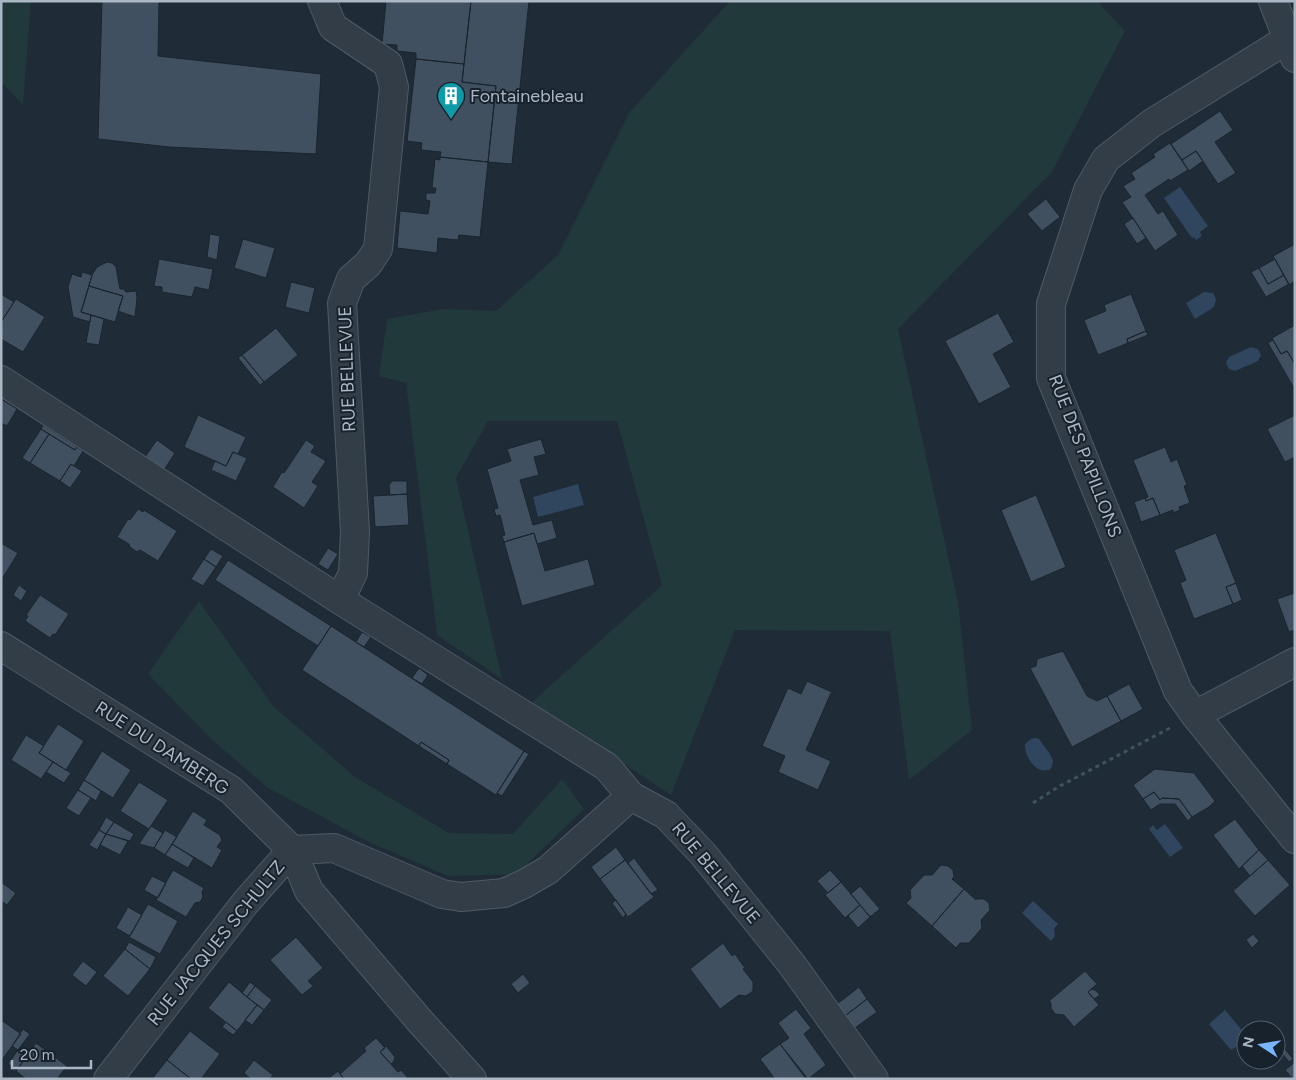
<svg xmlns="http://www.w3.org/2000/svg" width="1296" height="1080" font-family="Figtree,sans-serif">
	<rect width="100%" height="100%" fill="#1f2b37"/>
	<!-- green -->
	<path fill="#21393a" d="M1,1H31L23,105L1,82Z
		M730,1H1097L1125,31L1052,172L898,329L958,602L972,730L909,780L890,631L735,630L671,795L531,703L662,585L617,421H488L456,478L502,679L437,635L406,383L379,376L387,319L443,309L496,311L558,255L629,113Z
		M199,601L273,706L355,777L449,833L513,834L562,779L584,809L517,874L448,876L371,843L268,788L211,739L148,674Z"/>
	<!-- water -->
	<path fill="#2f465e" d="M1180,187L1208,226L1200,232L1202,236L1196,240L1194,237L1192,238L1164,198Z
		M1204,292L1213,293L1216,299L1214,307L1195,319L1186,303Z
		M1251,347L1258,349L1261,355L1258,361L1235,371L1229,369L1226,363L1229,357Z
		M578,484L584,505L538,517L533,497Z
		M1036,738L1039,739L1050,754L1053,761L1052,767L1049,770C1046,770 1043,771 1041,770C1032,768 1024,752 1025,744L1031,739Z
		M1165,824L1183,848L1170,857L1149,829L1153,825L1157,830Z
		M1033,901L1058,924L1054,929L1055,936L1051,941L1022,913Z
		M1225,1010L1246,1035L1241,1044L1231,1050L1209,1024Z"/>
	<!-- building -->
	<path fill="#415060" stroke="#1a242e" d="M102,1H159L158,56L321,74L316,154L169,147L98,139Z
		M386,1H471L464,64L416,59V53L397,51V45L382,44Z
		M471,1H529L512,164L488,162L496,86L462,82Z
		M416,59L464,64L462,82L496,86L488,162L440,157L441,152L421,150L422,143L407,141Z
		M1220,111L1233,130L1215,142L1236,173L1218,184L1196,151L1182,160L1171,144Z
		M1170,143L1188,170L1170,181L1169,179L1145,195L1158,214L1163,211L1178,235L1155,251L1122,202L1131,197L1123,186L1135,179L1131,173L1155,157L1153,154Z
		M1196,151L1203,161L1189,171L1182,160Z
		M440,157L488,162L480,237L459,235L458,240L438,238L437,253L397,248L400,211L428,214L430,201L426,200V193H435L436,188H432L435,159L440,160Z
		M1046,199L1060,217L1042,231L1027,214Z
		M1133,218L1146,238L1137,244L1124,224Z
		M210,234L220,236L217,260L207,257Z
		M243,239L275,248L266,278L234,268Z
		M1295,244V281L1289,285L1273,256Z
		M159,259L213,269L209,290L195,287L192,297L162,292V287L154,286Z
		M1275,259L1284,275L1268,284L1259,268Z
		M107,262L112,263L116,267L120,289H124L126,292L136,291L137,298L135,317L118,311L123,296L89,286L92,275L97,267Z
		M1259,268L1268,284L1284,275L1289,284L1266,297L1251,272Z
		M82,272L92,275L81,312L91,315L90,322L73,317L68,287L72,274L81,277Z
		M291,282L315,288L309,313L285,307Z
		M89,286L123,296L115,322L81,312Z
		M1,294L14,302L1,322Z
		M1131,294L1146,331L1127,339L1128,343L1098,355L1084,320L1106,311L1104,305Z
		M16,299L45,317L23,352L1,339V322Z
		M998,313L1014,342L993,354L1011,387L979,404L945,341Z
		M91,315L104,319L99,345L86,343Z
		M1295,325V364L1287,351L1281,354L1272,338Z
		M276,328L298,355L264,382L242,355Z
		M1146,331L1148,335L1128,343L1127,339Z
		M1273,340L1281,354L1287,351L1295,364V390L1268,343Z
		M242,355L264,382L260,385L238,358Z
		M1,399L17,409L7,426L1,423Z
		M198,415L246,437L238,454L233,452L226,466L184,447Z
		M1295,415V457L1285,462L1267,429Z
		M43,425L77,447L75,450L41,429Z
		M41,429L49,434L30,463L22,458Z
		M49,434L75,450L77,447L83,451L74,466L71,464L60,481L30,463Z
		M541,439L546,454L534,457L539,475L520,480L533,525L552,520L557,538L537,544L534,533L504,542L502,536L505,535L500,515L496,516L495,513L494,509L498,508L487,469L511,461L507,449Z
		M157,440L175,453L164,470L145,457Z
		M306,440L315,446L311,452L326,461L312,482L318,486L304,508L273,487L282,472L284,473Z
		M1165,447L1171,462L1177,459L1187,485L1184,486L1190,503L1179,507L1180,510L1173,513V510L1160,515L1153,498L1146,501L1145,498L1148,497L1133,460Z
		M233,452L247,458L236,481L211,470L215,461L226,466Z
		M71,464L82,471L70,488L60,481Z
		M392,481H407V494L390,495L389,485Z
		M407,494L409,525L375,527L373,496Z
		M1036,495L1066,567L1031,582L1001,510Z
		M1145,498L1146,501L1153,498L1160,515L1141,522L1134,502Z
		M138,509L143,512L144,510L177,531L158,561L140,550L137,552L130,547L129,544L117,537L128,519L130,520Z
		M534,533L545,571L588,559L595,585L522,606L504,542Z
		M1216,533L1236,583L1226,587L1233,604L1194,619L1180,583L1186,580L1174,550Z
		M1,543L18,553L2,579H1Z
		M328,548L338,554L328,570L318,564Z
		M211,549L223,556L216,567L204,559Z
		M204,559L216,567L203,586L191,579Z
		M228,560L331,626L318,646L215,580Z
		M1236,583L1242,600L1233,604L1226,587Z
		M19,585L27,591L21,601L13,595Z
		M1295,593V630L1289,632L1277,599Z
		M40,595L69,614L55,635L53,634L50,638L25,621L28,616L26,615Z
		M331,626L524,751L496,795L447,764L449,760L421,742L419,746L302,670Z
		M362,632L371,637L364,647L356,642Z
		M1063,651L1087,696L1097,701L1107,696L1121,721L1072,747L1030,668L1036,666L1037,659Z
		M419,668L428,675L422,684L412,678Z
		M807,681L834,693V694L831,693L806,750L831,761L818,790L778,772L785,756L762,746L788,688L801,694Z
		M1129,684L1143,709L1121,721L1107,696Z
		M58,724L84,741L66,770L39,753Z
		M26,735L44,746L39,753L53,762L41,779L11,760Z
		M421,742L449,760L447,764L419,746Z
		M102,751L131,770L113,798L84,780Z
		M524,751L529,754L502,796L497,793Z
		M53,762L71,773L64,783L46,772Z
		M1155,769L1194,773L1215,801L1209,807L1192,817L1179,799L1162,798L1160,800L1154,792L1143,799L1133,785Z
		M84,780L101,791L96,801L78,790Z
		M139,782L168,800L149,829L120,811Z
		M78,790L91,798L79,816L66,808Z
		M1154,792L1160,800L1162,798L1179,799L1192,817L1188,821L1175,804H1160L1151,810L1143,799Z
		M193,811L207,820L204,825L220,835L222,840L217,847L222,850L212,868L172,844Z
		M106,817L114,822L106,834L99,830Z
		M1235,819L1259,850L1239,869L1213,835Z
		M114,822L134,834L130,841L106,834Z
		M151,826L163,833L154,848L139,844Z
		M99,830L106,834L97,850L89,845Z
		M165,830L177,837L165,855L154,848Z
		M106,834L128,841L120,855L100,845Z
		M172,844L194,858L188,868L165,855Z
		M616,847L625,860L600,879L591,867Z
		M1259,850L1268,860L1250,876L1242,866Z
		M634,858L658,890L651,894L628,863Z
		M625,860L654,897L628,917L600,879Z
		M1268,860L1290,885L1255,916L1233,891Z
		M941,865L948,866L953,870L954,877L952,879L964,889L932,926L906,903L911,898L910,890L924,875H932Z
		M173,870L204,888L202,892L203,897L200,902L195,903L186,917L156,900Z
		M830,870L841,882L828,893L817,881Z
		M152,876L166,883L158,898L144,890Z
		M1,882L16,893L7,905L1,901Z
		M841,882L860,905L845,918L825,895Z
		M860,886L880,909L870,917L851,894Z
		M964,889L976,900L977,899H984L989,903L990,910L981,920L982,928L969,943H960L956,948L932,926Z
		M616,900L626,914L623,918L612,903Z
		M148,904L178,921L160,954L129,937Z
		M860,905L870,917L858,928L848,916Z
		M128,907L142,915L130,936L116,928Z
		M1253,934L1259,941L1252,948L1246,940Z
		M296,937L323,968L308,981L313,986L302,995L270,960Z
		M129,942L156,957L150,969L125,949Z
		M723,943L732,956L735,954L745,968L743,969L753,982V991L746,996L739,995L720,1009L690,969Z
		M125,949L150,969L128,996L103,976Z
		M83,961L97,972L86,986L72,975Z
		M1085,971L1097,984L1088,992L1099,1005L1074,1027L1064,1015L1055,1014L1051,1008V1003L1049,1001Z
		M523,974L530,983L518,993L511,984Z
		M229,982L257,1005L237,1031L208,1008Z
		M250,982L255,986L247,997L242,993Z
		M255,986L272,1000L264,1010L247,997Z
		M859,987L867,999L845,1016L837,1004Z
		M1091,989L1095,990L1100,995L1094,999L1088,992Z
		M867,999L877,1012L855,1028L845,1016Z
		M257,1005L264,1010L252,1025L245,1020Z
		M796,1009L811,1028L804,1034L826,1065L808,1079L780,1044L789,1038L778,1023Z
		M1,1020L21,1034L1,1061Z
		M226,1022L237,1031L233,1035L222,1027Z
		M23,1029L30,1034L18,1050L12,1046Z
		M190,1031L220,1054L201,1079H191L167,1060Z
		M376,1038L385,1048L380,1052L398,1072L401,1070L409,1079H344L340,1074L366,1051L364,1048Z
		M36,1043L67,1066L57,1079H26L16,1071Z
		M780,1044L806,1079H775L760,1059Z
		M386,1046L395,1057L394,1061L391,1064L380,1052Z
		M1285,1049L1293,1059L1289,1062L1281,1052Z
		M18,1050L27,1056L17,1070L8,1064Z
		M167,1060L191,1079H152Z
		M254,1060L273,1075L270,1079H251L244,1073Z
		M1295,1062V1079H1293L1285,1070Z
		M338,1071L344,1079H329V1078Z"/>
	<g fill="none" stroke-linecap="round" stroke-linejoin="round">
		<defs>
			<path id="minor" d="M322,1L333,27L388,64L394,87L378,249L368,264L351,279L342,303L355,532L353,573L340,600
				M1273,1L1295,58
				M1288,39L1152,123L1106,159L1088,190L1051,304V378L1178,691L1195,715L1295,839
				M1,380L340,600L607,767L631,796L666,815L703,854L793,966L874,1079
				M1,646L231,790L292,850L309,891L419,1020L472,1079
				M1195,715L1295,662
				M108,1079L246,902L292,850L334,848L442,894L461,897L504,893L524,884L548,870L631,796"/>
		</defs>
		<!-- minor casing -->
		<use href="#minor" stroke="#505a66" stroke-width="30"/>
		<!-- path -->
		<path stroke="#3e5556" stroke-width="3" stroke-dasharray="4 4" stroke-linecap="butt" d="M1033,803L1058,787L1170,728"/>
		<!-- minor -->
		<use href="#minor" stroke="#323d48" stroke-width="28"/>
	</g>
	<!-- icons -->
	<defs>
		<symbol id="building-pin" viewBox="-11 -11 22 30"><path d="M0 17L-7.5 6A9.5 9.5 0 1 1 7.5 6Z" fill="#0f9aa8" stroke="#18222c"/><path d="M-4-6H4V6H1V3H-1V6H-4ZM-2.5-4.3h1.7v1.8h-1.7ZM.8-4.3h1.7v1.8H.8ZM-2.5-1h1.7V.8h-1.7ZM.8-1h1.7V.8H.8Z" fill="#fff"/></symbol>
	</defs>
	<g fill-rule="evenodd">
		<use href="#building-pin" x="435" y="80" width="32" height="43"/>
	</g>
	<g text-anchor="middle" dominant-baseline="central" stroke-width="4" stroke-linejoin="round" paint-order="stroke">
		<!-- poi labels -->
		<g font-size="18" fill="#acb7c5" stroke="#18222c" text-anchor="start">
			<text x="470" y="96">Fontainebleau</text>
		</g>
		<!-- street labels -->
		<g font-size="18" fill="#acb7c5" stroke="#18222c">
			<text transform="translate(347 369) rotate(-92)">RUE BELLEVUE</text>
			<text transform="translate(1085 456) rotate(69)">RUE DES PAPILLONS</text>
			<text transform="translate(162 748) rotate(33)">RUE DU DAMBERG</text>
			<text transform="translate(716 873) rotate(50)">RUE BELLEVUE</text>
			<text transform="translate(216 943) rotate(-51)">RUE JACQUES SCHULTZ</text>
		</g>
	</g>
	<!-- border -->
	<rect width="1296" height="1080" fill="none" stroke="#acb7c5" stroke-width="5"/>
	<!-- north arrow -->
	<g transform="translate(1261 1045) rotate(282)"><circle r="24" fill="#18222c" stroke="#535e69"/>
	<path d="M0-4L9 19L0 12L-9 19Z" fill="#79b5fd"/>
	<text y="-8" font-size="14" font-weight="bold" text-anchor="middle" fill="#acb7c5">N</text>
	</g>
	<!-- scale -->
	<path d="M12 1060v8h79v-8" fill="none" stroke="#acb7c5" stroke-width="2.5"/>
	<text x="20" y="1060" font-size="15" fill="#acb7c5" stroke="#18222c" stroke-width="4" paint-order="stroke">20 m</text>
</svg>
